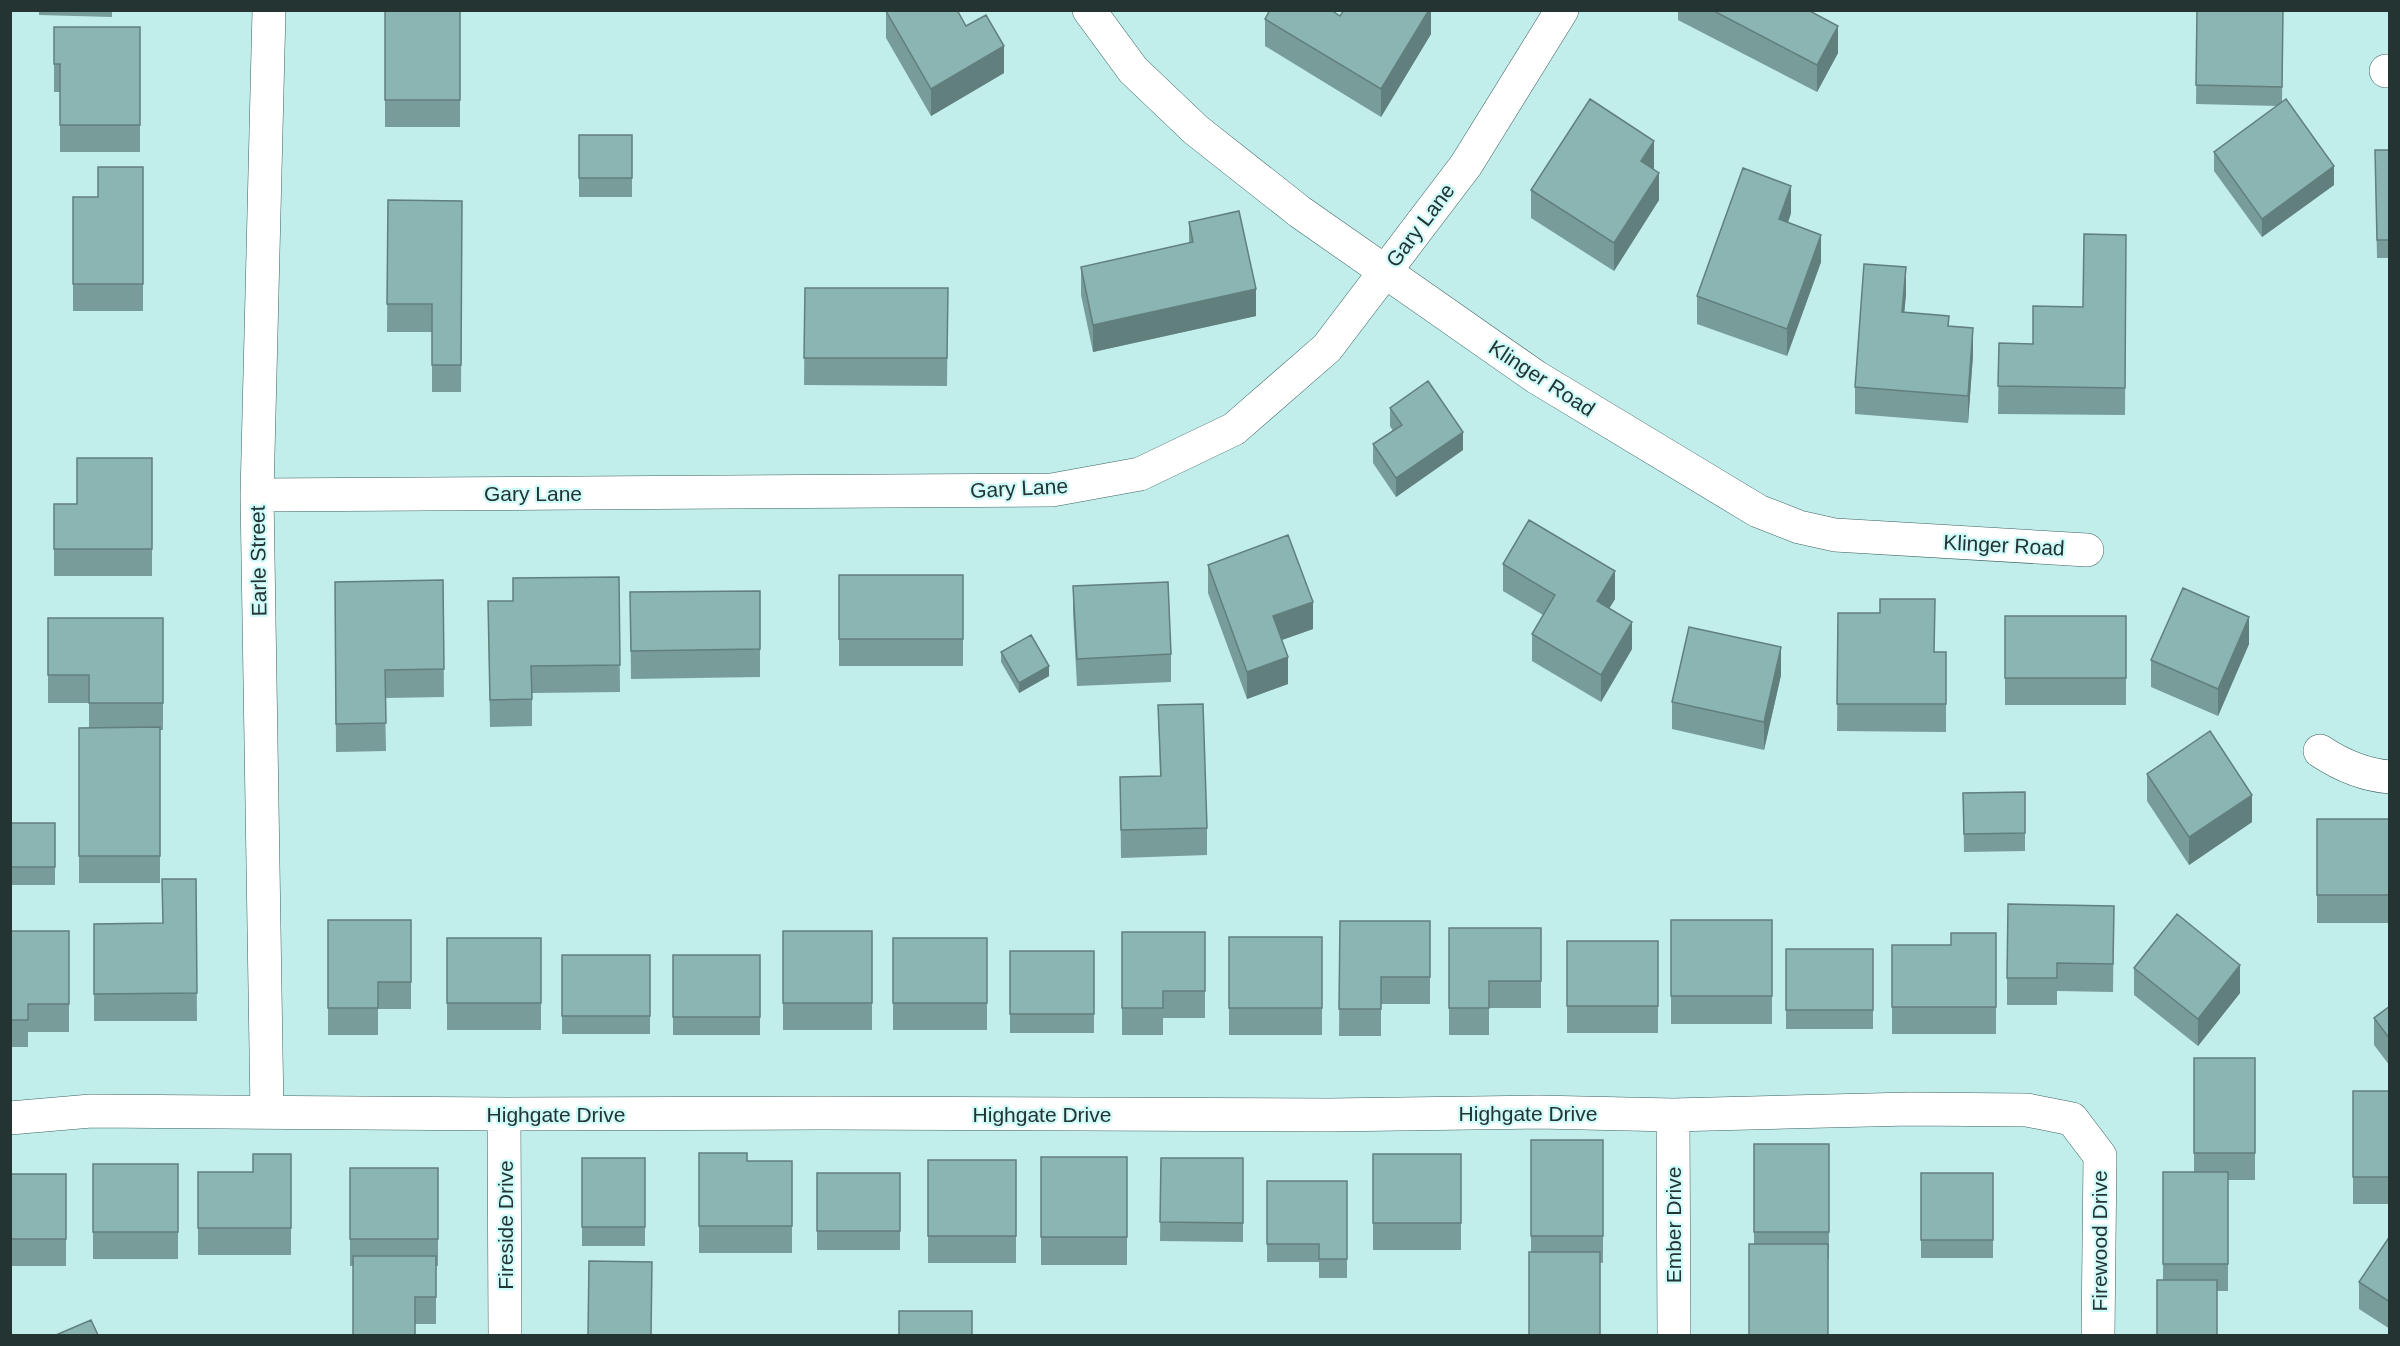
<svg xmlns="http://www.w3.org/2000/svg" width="2400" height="1346" font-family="Arial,sans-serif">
	<rect width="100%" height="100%" fill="#c1edea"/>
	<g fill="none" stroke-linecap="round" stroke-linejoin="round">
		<defs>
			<path id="street" d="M1089,10L1133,70L1196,130L1300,212L1536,377L1758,511L1799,527L1835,535L2087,550
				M2386,71H2390
				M257,495L1052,490L1140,474L1234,429L1327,348L1466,165L1562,10
				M2320,751C2341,765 2365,775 2390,777
				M267,1112L257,495L269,10
				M504,1114L505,1336
				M1673,1115L1674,1336
				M10,1118L91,1111L504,1114L823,1113L1329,1115L1538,1112L1673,1115L1910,1109L2027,1110L2072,1119L2100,1156L2098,1336"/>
		</defs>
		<!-- street casing -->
		<use href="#street" stroke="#3b6361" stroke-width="34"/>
		<!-- street -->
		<use href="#street" stroke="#fff" stroke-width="33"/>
	</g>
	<!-- wall -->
	<path fill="#789c99" d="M39,10H112V17L39,15Z
		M385,10H460V127H385Z
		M1431,10V34L1381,117L1265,46V19L1340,16Z
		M1678,10H1808L1838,53L1817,92L1678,20Z
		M2197,10H2283L2282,103L2334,185L2262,237L2214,171V152L2278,106L2196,104Z
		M886,11L966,26L1004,73L931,116L886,38Z
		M54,27H140V152H60V92H54Z
		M579,135H632V197H579Z
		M2375,150H2390V258H2377Z
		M143,167V311H73V197H98Z
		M1654,168V169L1659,200L1614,271L1531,218V190Z
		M388,200L462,201L461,392H432V332H387Z
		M1791,213L1788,223L1821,262L1787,356L1697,324V296Z
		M1189,222L1256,316L1093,352L1081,295V267L1189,243Z
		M2126,235L2125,415L1998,414L1999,343L2033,344L2083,307Z
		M805,288H948L947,386L804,385Z
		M1906,294L1904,312L1949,326L1973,355L1968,423L1855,414V387Z
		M1390,408L1463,450L1396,497L1373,463V444L1393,431L1390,426Z
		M152,458V576H54V504H77Z
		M1503,564L1615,599L1609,608L1632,649L1601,702L1532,661V634L1543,615L1503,591Z
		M1208,565L1313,629L1282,640L1288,684L1247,699L1208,593Z
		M839,575H963V666H839Z
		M619,577L620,692L532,693V726L490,727L488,601H513Z
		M443,580L444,697L385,698L386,751L336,752L335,582Z
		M1073,586L1171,654V682L1077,686L1073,613Z
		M760,591V677L631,679L630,592Z
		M1838,613L1934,652H1946V732L1837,731Z
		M2005,616H2126V705H2005Z
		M48,618H163V730H160V883H79V728H89V703H48Z
		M2249,644L2218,716L2151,687V660Z
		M1001,652L1049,676L1019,693L1001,662Z
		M1781,675L1764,750L1672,729V702Z
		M1158,705L1207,828V855L1121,858L1120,777L1160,776Z
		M2147,774L2252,822L2189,865L2147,801Z
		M2025,792V851L1964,852L1963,793Z
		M2317,819H2390V923H2317Z
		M10,823H55V885H10Z
		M196,879L197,1021H94V924L162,923Z
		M2114,906L2113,992L2057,991V1005H2007V978Z
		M328,920H411V1009H378V1035H328Z
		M1671,920H1772V1024H1671Z
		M1340,921H1430V1004H1381V1036H1339Z
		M1449,928H1541V1008H1489V1035H1449Z
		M10,931H69V1032H28V1047H10Z
		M783,931H872V1030H783Z
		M1122,932H1205V1018H1163V1035H1122Z
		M1996,933V1034H1892V945H1951Z
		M1229,937H1322V1035H1229Z
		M447,938H541V1030H447Z
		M893,938H987V1030H893Z
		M1567,941H1658V1033H1567Z
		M1786,949H1873V1029H1786Z
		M1010,951H1094V1033H1010Z
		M562,955H650V1034H562Z
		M673,955H760V1035H673Z
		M2134,968L2240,993L2198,1046L2134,995Z
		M2390,1006V1066L2374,1045V1018Z
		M2194,1058H2255V1180H2228V1291H2217L2163,1280V1172H2194Z
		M2353,1091H2390V1204H2353Z
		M1531,1140H1603V1263L1531,1252Z
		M1754,1144H1829V1259L1754,1244Z
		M699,1153L747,1161H792V1253H699Z
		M291,1154V1255H198V1172H253Z
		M1373,1154H1461V1250H1373Z
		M1041,1157H1127V1265H1041Z
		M582,1158H645V1246H582Z
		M1161,1158H1243V1242L1160,1241Z
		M928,1160H1016V1263H928Z
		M93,1164H178V1259H93Z
		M350,1168H438V1266H436V1324H415L353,1266H350Z
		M817,1173H900V1250H817Z
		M1921,1173H1993V1258H1921Z
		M10,1174H66V1266H10Z
		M1267,1181H1347V1278H1319V1262H1267Z
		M2390,1236V1329L2359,1309V1282Z"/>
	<!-- shaded-wall -->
	<path fill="#617f7d" d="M1429,10H1431V34L1381,117V89Z
		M1838,26V53L1817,92V65Z
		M1004,46V73L931,116V89Z
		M1654,141V168L1641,189V161Z
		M2334,166V185L2262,237V219Z
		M1659,173V200L1614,271V243Z
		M1791,186V213L1779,247V219Z
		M1821,235V262L1787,356V329Z
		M1906,267V294L1902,339V312Z
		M1256,289V316L1093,352V325Z
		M1973,328V355L1968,423V396Z
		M1463,432V450L1396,497V478Z
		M1615,571V599L1597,629V601Z
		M1313,602V629L1273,643V616Z
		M2249,617V644L2218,716V689Z
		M1632,622V649L1601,702V675Z
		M1781,647V675L1764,750V722Z
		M1288,657V684L1247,699V672Z
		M1049,666V676L1019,693V683Z
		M2252,795V822L2189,865V837Z
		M2240,965V993L2198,1046V1019Z"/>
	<!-- building -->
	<path fill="#8bb5b2" stroke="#617f7d" stroke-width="1.5" d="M385,10H460V100H385Z
		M887,10H957L966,26L986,15L1004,46L931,89L886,11Z
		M1270,10H1331L1340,16L1344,10H1429L1381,89L1265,19Z
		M1712,10H1808L1838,26L1817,65Z
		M2197,10H2283L2282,87L2196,85Z
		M54,27H140V125H60V64H54Z
		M1590,99L1654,141L1641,161L1659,173L1614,243L1531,190Z
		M2286,99L2334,166L2262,219L2214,152Z
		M579,135H632V178H579Z
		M2375,150H2390V240H2377Z
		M98,167H143V284H73V197H98Z
		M1743,168L1791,186L1779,219L1821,235L1787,329L1697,296Z
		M388,200L462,201L461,365H432V304H387Z
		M1239,211L1256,289L1093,325L1081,267L1193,242L1189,222Z
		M2084,234L2126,235L2125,388L1998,386L1999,343L2033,344V306L2083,307Z
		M1864,264L1906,267L1902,312L1949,316L1948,326L1973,328L1968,396L1855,387Z
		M805,288H948L947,358H804Z
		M1428,381L1463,432L1396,478L1373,444L1402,425L1390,408Z
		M77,458H152V549H54V504H77Z
		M1529,520L1615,571L1597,601L1632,622L1601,675L1532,634L1555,595L1503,564Z
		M1288,535L1313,602L1273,616L1288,657L1247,672L1208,565Z
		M839,575H963V639H839Z
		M619,577L620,665L531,666L532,699L490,700L488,601H513V578Z
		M443,580L444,669L385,670L386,723L336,724L335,582Z
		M1168,582L1171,654L1077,659L1073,586Z
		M2183,588L2249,617L2218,689L2151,660Z
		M760,591V649L631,651L630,592Z
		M1880,599H1935L1934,652H1946V704H1837L1838,613H1880Z
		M2005,616H2126V678H2005Z
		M48,618H163V703H89V675H48Z
		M1689,627L1781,647L1764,722L1672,702Z
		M1031,635L1049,666L1019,683L1001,652Z
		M1203,704L1207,828L1121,830L1120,777L1161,776L1158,705Z
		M160,727V856H79V728Z
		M2210,731L2252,795L2189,837L2147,774Z
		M2025,792V833L1964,834L1963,793Z
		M2317,819H2390V895H2317Z
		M10,823H55V867H10Z
		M162,879H196L197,993L94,994V924L163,923Z
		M2008,904L2114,906L2113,964L2057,963V978H2007Z
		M2177,914L2240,965L2198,1019L2134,968Z
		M328,920H411V982H378V1008H328Z
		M1671,920H1772V996H1671Z
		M1340,921H1430V977H1381V1009H1339Z
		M1449,928H1541V981H1489V1008H1449Z
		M10,931H69V1004H28V1020H10Z
		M783,931H872V1003H783Z
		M1122,932H1205V991H1163V1008H1122Z
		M1951,933H1996V1007H1892V945H1951Z
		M1229,937H1322V1008H1229Z
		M447,938H541V1003H447Z
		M893,938H987V1003H893Z
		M1567,941H1658V1006H1567Z
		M1786,949H1873V1010H1786Z
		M1010,951H1094V1014H1010Z
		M562,955H650V1016H562Z
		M673,955H760V1017H673Z
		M2390,1006V1039L2374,1018Z
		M2194,1058H2255V1153H2194Z
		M2353,1091H2390V1177H2353Z
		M1531,1140H1603V1236H1531Z
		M1754,1144H1829V1232H1754Z
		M699,1153H747V1161H792V1226H699Z
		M253,1154H291V1228H198V1172H253Z
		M1373,1154H1461V1223H1373Z
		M1041,1157H1127V1237H1041Z
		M582,1158H645V1227H582Z
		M1161,1158H1243V1223L1160,1222Z
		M928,1160H1016V1236H928Z
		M93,1164H178V1232H93Z
		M350,1168H438V1239H350Z
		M2163,1172H2228V1264H2163Z
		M817,1173H900V1231H817Z
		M1921,1173H1993V1240H1921Z
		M10,1174H66V1239H10Z
		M1267,1181H1347V1259H1319V1244H1267Z
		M2390,1236V1302L2359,1282Z
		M1749,1244H1828V1335H1749Z
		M1529,1252H1600V1335H1529Z
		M353,1256H436V1297H415V1335H353Z
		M589,1261L652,1262L651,1335H588Z
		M2157,1280H2217V1335H2157Z
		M899,1311H972V1335H899Z
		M91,1320L98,1335H56Z"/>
	<g text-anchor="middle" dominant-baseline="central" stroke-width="4.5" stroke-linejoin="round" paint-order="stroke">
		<!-- street labels -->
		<g font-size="21" fill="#233433" stroke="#cefaf8">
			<text transform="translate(1420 225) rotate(-53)">Gary Lane</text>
			<text transform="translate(1542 378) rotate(33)">Klinger Road</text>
			<text transform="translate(1019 488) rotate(-3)">Gary Lane</text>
			<text x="533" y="493">Gary Lane</text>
			<text transform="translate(2004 545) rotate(3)">Klinger Road</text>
			<text transform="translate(258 561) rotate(-91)">Earle Street</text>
			<text x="1528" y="1113">Highgate Drive</text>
			<text x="556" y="1114">Highgate Drive</text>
			<text x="1042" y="1114">Highgate Drive</text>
			<text transform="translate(505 1225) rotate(-90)">Fireside Drive</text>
			<text transform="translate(1673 1225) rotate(-90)">Ember Drive</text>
			<text transform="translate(2099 1241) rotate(-90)">Firewood Drive</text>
		</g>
	</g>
	<!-- border -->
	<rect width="2400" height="1346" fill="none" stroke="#233433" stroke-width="24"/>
</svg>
